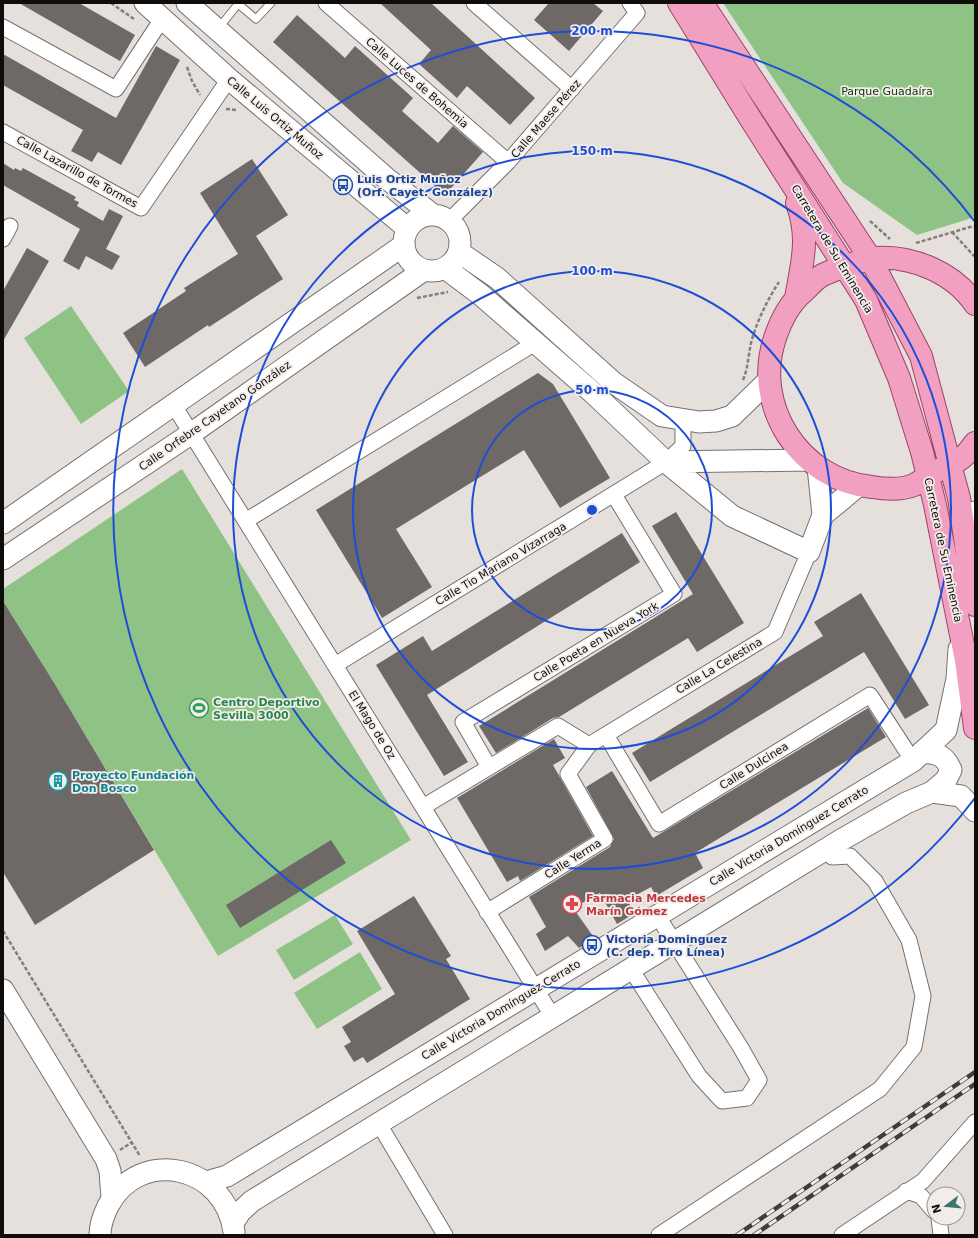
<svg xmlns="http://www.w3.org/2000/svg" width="978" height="1238" font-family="'DejaVu Sans',sans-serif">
	<rect width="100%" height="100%" fill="#e6e0dd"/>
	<!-- green -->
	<path fill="#8fc386" d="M723,3H975V217L917,235L843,183Z
		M71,306L129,391L81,424L24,338Z
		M182,469L411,840L218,956L53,681L3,601V589Z
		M335,915L353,944L294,980L276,950Z
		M360,952L382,989L317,1029L294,993Z"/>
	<!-- building -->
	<path fill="#6e6867" d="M19,3H79L135,35L120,61Z
		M380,3H431L535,98L510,125L467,86L457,98L419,64L431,50Z
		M549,3H593L603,11L569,51L534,20Z
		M297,15L345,58L355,46L413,98L402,111L438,143L453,126L483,152L445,195L273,42Z
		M156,46L180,60L121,165L98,152L92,162L71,151L83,130L3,85V54L116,118Z
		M252,159L288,215L256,236L283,279L209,327L208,325L145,367L123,333L186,291L184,288L238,254L200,193Z
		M3,163L14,170L15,168L21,171L23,168L76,197L74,200L79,202L77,206L103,221L109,209L123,216L106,249L120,256L112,270L86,256L79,270L63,261L80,229L3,185Z
		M27,248L49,261L3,341V291Z
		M538,373L553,384L610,478L560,508L524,450L396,529L432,587L382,618L316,510Z
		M676,512L744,623L697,652L688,638L559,717L553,718L496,753L479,726L693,594L652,526Z
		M622,533L640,562L427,695L468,762L444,776L376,665L423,636L432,651Z
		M861,593L929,705L905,719L864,652L650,782L632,753L823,636L814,622Z
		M3,601L53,681L154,850L35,925L3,872Z
		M868,708L886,737L695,853L703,868L656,896L651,887L627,900L635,913L617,924L600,893L573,908L595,939L579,948L568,936L545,951L536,934L546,927L529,897L610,847L614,839L586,787L612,771L653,838Z
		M554,739L565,758L553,765L593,836L520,881L518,876L507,882L457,798Z
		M331,840L346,863L240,928L226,905Z
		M414,896L451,956L446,959L470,999L367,1063L363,1057L354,1062L344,1046L351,1042L342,1027L395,994L357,931Z"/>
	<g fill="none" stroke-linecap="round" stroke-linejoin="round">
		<defs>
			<path id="lane" d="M237,3L256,19L271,3
				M218,29L238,4"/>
			<path id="street" d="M326,3L508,162
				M474,3L572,89
				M3,27L116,89L162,19
				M3,132L141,208L229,79
				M449,221L508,162L637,13L630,3
				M3,239L10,226
				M173,404L553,1017
				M247,520L535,343
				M335,665L666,462L683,446V421
				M606,735L659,824L870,695L913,761
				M489,767L463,722L674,594L614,495
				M423,807L558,726L589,745
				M487,912L605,839L568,774L589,745L775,632L809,552
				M631,969L699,1076L722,1101L747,1098L759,1080L741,1048L657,915
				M379,1124L445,1235
				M906,1191L921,1196L934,1211
				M939,1218L941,1235
				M659,1235L880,1089L914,1047L923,996L909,940L875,881L850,856L832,857
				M842,1235L923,1181L975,1122"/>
			<path id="secondary" d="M145,3L229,79L408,229
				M187,3L386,178L433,215
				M404 243a28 28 0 1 1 56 0a28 28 0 1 1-56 0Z
				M459,252L497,278L614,383L662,416L699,422L716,421L732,416L769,380
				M445,268L481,295L592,392L666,462L732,516L809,552L823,515L818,467
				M666,462L808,460
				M823,515L858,486
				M3,523L404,245
				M966,547L975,512
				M3,559L192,433L424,270
				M922,752C937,753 945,755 951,770L946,780L932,792
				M3,990L106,1159L110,1171L112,1198
				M206,1182L227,1176L913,761L946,730L957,679L959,649
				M233,1223L240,1212L252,1201L841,840L906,803L932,792L961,796L975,811
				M100,1235C100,1225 104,1214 108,1206C140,1145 226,1166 234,1232"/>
			<path id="primary" d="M679,3L750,118L866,300L899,378L922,452L935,505L966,660L975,728
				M702,3L870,258L921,356L959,498L975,605
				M796,298C802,263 810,238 797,203
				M975,304C954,273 912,255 875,258C866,259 829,271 821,276C814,280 809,287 803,292C789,304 781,320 775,338C752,406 800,480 872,487C884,489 902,490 914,485C922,481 929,475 937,471C944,467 958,462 963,457C968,453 971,448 975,443"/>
		</defs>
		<!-- lane casing -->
		<use href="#lane" stroke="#77716f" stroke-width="9"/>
		<!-- street casing -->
		<use href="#street" stroke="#77716f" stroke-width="17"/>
		<!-- secondary casing -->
		<use href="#secondary" stroke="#77716f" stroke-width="23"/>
		<!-- primary casing -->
		<use href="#primary" stroke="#9d4366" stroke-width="24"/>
		<!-- path -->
		<path stroke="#837f7d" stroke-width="2.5" stroke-dasharray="4 2" stroke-linecap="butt" d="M111,3L134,19
			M187,67L192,81L200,95
			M226,109L237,110
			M870,221L890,239
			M952,232L975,257
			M916,243L970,227H975
			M417,298L448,292
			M743,380C749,366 748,351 753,336C759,317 768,299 779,282
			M3,931L140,1156
			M120,1150L132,1142"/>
		<!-- lane -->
		<use href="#lane" stroke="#fff" stroke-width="7"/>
		<!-- street -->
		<use href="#street" stroke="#fff" stroke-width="15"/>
		<!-- secondary -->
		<use href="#secondary" stroke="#fff" stroke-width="21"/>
		<!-- primary -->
		<use href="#primary" stroke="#f2a0c1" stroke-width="22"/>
		<defs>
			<path id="rail" d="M737,1235L975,1072
				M754,1235L975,1084"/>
		</defs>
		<!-- rail casing -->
		<use href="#rail" stroke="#3f3c3b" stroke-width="4.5"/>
		<!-- rail -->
		<use href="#rail" stroke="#f3edea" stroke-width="3" stroke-dasharray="9" stroke-linecap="butt"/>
	</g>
	<!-- distance rings -->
	<g fill="none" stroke="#1d4ed8" stroke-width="2">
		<circle cx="592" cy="510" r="120"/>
		<circle cx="592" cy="510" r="239"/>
		<circle cx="592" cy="510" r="359"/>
		<path d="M975 798A479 479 0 1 1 975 222"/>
	</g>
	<!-- icons -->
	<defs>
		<symbol id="bus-ring" viewBox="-11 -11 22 22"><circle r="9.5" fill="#f3edea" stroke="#1a4fb4" stroke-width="1.5"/><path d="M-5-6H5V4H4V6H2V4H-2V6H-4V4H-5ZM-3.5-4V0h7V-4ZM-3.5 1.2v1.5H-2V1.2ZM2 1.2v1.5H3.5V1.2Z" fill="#1a4fb4"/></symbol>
		<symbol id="stadium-ring" viewBox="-11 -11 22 22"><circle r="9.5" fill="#f3edea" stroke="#2e9e5b" stroke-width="1.5"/><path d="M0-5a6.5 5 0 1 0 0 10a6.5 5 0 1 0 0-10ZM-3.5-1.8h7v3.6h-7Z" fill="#2e9e5b"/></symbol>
		<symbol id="building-ring" viewBox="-11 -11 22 22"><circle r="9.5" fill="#f3edea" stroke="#0f9aa8" stroke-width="1.5"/><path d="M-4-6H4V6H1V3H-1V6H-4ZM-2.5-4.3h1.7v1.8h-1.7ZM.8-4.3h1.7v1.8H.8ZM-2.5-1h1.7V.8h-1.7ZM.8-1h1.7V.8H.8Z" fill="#0f9aa8"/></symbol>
		<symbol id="pharmacy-ring" viewBox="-11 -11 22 22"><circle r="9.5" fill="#f3edea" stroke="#e0444e" stroke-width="1.5"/><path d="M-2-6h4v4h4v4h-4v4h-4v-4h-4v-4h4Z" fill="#e0444e"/></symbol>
	</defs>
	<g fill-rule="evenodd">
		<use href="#bus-ring" x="332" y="174" width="22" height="22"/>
		<use href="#stadium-ring" x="188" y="697" width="22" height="22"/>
		<use href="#building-ring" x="47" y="770" width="22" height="22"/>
		<use href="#pharmacy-ring" x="561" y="893" width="22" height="22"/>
		<use href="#bus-ring" x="581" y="934" width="22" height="22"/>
	</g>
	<g text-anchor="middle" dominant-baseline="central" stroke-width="3.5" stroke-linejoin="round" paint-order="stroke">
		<!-- street labels -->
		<g font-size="11" fill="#0f0d0c" stroke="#f3edea">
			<text transform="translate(417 83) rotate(41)">Calle Luces de Bohemia</text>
			<text transform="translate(275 118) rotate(40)">Calle Luis Ortiz Muñoz</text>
			<text transform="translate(546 119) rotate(-49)">Calle Maese Pérez</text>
			<text transform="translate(77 172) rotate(29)">Calle Lazarillo de Tormes</text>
			<text transform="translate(832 249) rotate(59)">Carretera de Su Eminencia</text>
			<text transform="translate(215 416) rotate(-35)">Calle Orfebre Cayetano González</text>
			<text transform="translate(943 550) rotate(78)">Carretera de Su Eminencia</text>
			<text transform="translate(501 564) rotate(-31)">Calle Tio Mariano Vizarraga</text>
			<text transform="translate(596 642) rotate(-31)">Calle Poeta en Nueva York</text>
			<text transform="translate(719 666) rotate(-31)">Calle La Celestina</text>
			<text transform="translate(372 725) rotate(58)">El Mago de Oz</text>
			<text transform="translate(754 766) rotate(-32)">Calle Dulcinea</text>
			<text transform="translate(789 836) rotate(-31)">Calle Victoria Domínguez Cerrato</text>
			<text transform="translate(573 859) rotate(-32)">Calle Yerma</text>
			<text transform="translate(501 1010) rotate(-31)">Calle Victoria Domínguez Cerrato</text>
		</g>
		<!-- park labels -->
		<g font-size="11" fill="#0e3207" stroke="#f3edea">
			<text x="887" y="91">Parque Guadaíra</text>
		</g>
		<!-- transit labels -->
		<g font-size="11" font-weight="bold" fill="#164399" stroke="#f3edea" text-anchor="start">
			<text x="357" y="179">Luis Ortiz Muñoz<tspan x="357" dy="13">(Orf. Cayet. González)</tspan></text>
			<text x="606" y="939">Victoria Dominguez<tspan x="606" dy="13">(C. dep. Tiro Línea)</tspan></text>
		</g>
		<!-- leisure labels -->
		<g font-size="11" font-weight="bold" fill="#27864d" stroke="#f3edea" text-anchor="start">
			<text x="213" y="702">Centro Deportivo<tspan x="213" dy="13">Sevilla 3000</tspan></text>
		</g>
		<!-- culture labels -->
		<g font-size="11" font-weight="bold" fill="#0d838f" stroke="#f3edea" text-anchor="start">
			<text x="72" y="775">Proyecto Fundación<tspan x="72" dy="13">Don Bosco</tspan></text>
		</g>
		<!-- health labels -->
		<g font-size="11" font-weight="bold" fill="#be3a42" stroke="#f3edea" text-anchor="start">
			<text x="586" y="898">Farmacia Mercedes<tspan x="586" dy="13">Marín Gómez</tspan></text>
		</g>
	</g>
	<circle cx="592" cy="510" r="6" fill="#1d4ed8" stroke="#f3edea" stroke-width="2"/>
	<g font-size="12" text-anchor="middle" font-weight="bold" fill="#1d4ed8" stroke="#f3edea" stroke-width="3.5" stroke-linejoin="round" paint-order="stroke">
		<text x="592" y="35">200 m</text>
		<text x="592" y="155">150 m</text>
		<text x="592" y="275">100 m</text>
		<text x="592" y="394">50 m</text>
	</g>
	<!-- border -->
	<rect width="978" height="1238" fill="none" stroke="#0f0d0c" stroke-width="8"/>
	<!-- north arrow -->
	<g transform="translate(946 1206) rotate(254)"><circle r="19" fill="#f3edea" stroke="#989391"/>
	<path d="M0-3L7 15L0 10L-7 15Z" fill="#36786a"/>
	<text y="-6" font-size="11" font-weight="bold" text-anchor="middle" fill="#0f0d0c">N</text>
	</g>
</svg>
